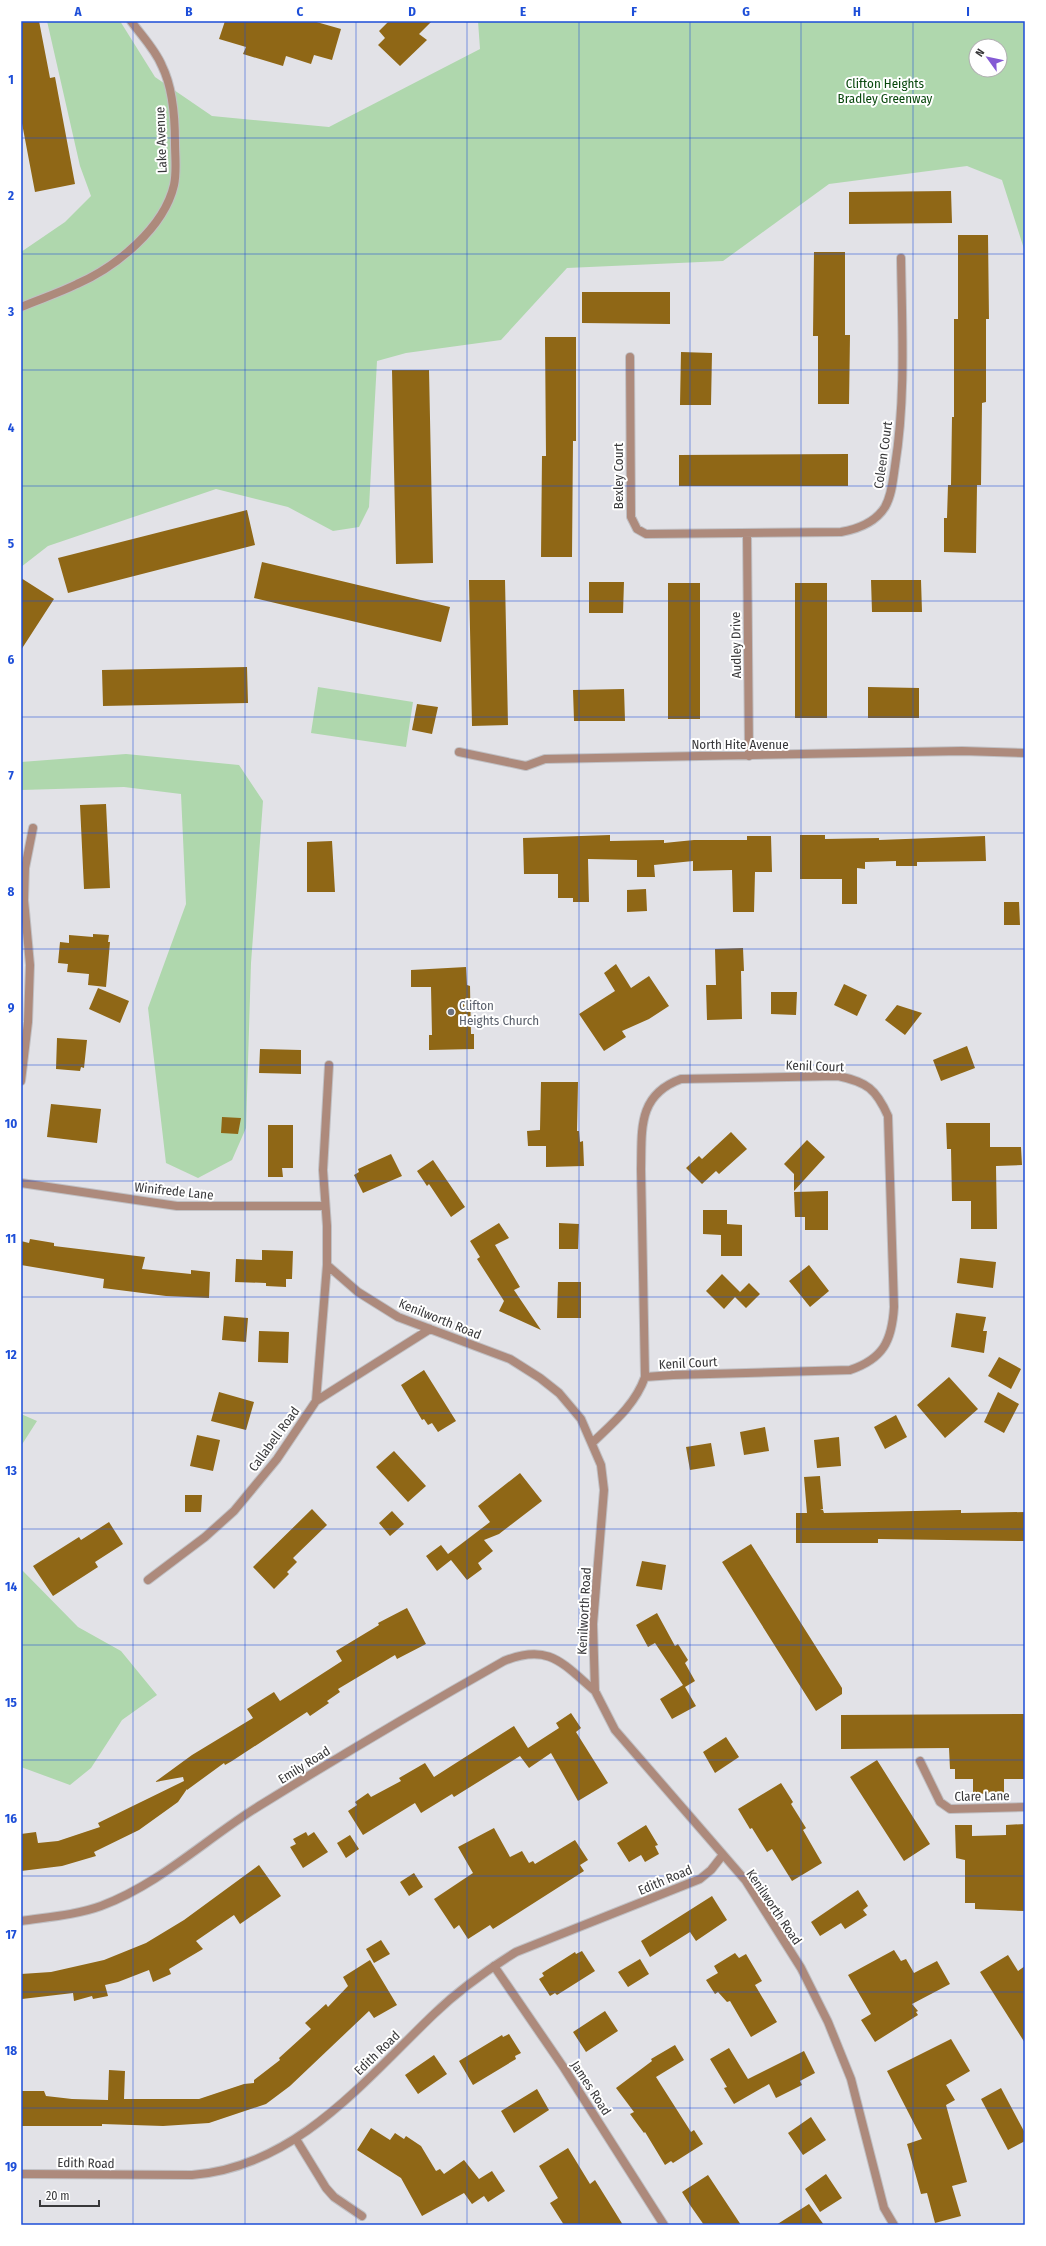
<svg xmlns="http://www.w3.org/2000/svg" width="1046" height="2246" font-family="'Fira Sans Condensed',sans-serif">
	<rect width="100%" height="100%" fill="#e2e2e7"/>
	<!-- green -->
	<path fill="#afd7ad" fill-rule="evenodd" d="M47,21H120L155,77L212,116L329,127L480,49L478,21H1025V252L1002,180L967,166L829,184L723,261L567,268L501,340L406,353L377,361L369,507L359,527L333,531L288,507L216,489L48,546L21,567V252L65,222L91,196L80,166ZM976,46H1000V70H976Z
		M318,687L413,702L406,747L311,733Z
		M126,754L239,765L263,801L251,963L246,1128L232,1160L198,1178L166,1163L148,1008L186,904L181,794L124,787L21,790V762Z
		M21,1414L37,1421L21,1446Z
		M21,1569L78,1627L121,1651L157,1695L122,1720L91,1768L70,1785L21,1767Z"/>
	<!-- building -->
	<path fill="#8f6716" d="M21,21H39L50,78L55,77L75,184L35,192L21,118Z
		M225,21H313L341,29L332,60L314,55L311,64L286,56L283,66L243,54L246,47L219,39Z
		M389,21H432L419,34L427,40L400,66L378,45L385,38L379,31Z
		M951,191L952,223L849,224V192Z
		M958,235H988L989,319H986V402L982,403L981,485H977L976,553L944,552V518H947L948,485H951L952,417H954V319H958Z
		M814,252H845V335H850L849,404H818V336H813Z
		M582,292H670V324L582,323Z
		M545,337H576V441H573L572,557H541L542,456H546Z
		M681,352L712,353L711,405H680Z
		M392,370H429L433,563L396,564Z
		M848,454V486H679V455Z
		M247,510L255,545L68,593L58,558Z
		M262,562L450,607L441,642L254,598Z
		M21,578L54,599L21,650Z
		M469,580H505L508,725L472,726Z
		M871,580H921L922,612H872Z
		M589,582H624L623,613H589Z
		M668,583H700V719H668Z
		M795,583H827V718H795Z
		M247,667L248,703L103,706L102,670Z
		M868,687L919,688V718H868Z
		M624,689L625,721H574L573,690Z
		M417,704L438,707L432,734L412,730Z
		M106,804L110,888L84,889L80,805Z
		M610,835V841L664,840V843L694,840H747V836H771L772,872H755L754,912H733L732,870L693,871V861L654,865L655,877H637V860L588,859L589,902H573V898H558V874H524L523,838Z
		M800,835H825V839L879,838V840L985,836L986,861L917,862V866H896V861L865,862V869L857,868V904H842V879H800Z
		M332,841L335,892H307V842Z
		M646,889L647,911L627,912V890Z
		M1004,902H1019L1020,925H1004Z
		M93,934L109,935L108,942H110L106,987L88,985L89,974L67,972L68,964L58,963L60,942L69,943V935L93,937Z
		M743,948L744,971H741L742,1019L707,1020L706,985H716L715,949Z
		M616,964L631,988L649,976L669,1006L649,1019L622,1031L626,1037L604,1051L579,1014L615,991L604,973Z
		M466,967L467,985L470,986L471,1034H474V1049L429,1050V1035H432L431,987H411V970Z
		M844,984L867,995L857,1016L834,1005Z
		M98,988L129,1001L120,1023L89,1009Z
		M771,992H797L796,1015L771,1014Z
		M897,1005L922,1013L905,1035L885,1020Z
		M57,1038L87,1040L84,1068L81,1067L80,1071L56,1069Z
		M967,1046L975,1068L941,1081L933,1060Z
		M260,1049L301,1050V1074L259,1073Z
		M541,1082H578L577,1131H579L580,1142L583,1141L584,1166L546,1167V1146H528L527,1131L540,1130Z
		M51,1104L101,1109L97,1143L47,1137Z
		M222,1117L241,1118L238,1134L221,1133Z
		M946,1123H990V1147H1021L1022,1165L996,1166L997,1229H971V1201H952L951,1149H947Z
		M268,1125H293V1168H282L283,1177H268Z
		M731,1132L747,1149L719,1174L716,1171L702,1184L686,1168L699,1156L702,1159Z
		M807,1140L825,1157L794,1191V1174L784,1164Z
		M391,1154L402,1176L363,1193L354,1175L359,1172L358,1169Z
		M433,1160L465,1207L451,1217L429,1184L427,1186L417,1171Z
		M828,1191V1230H805V1217H795L794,1192Z
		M703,1210H727V1224L742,1225V1256H721V1235L703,1234Z
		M499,1223L509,1238L495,1245L520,1287L514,1290L541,1330L499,1311L504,1301L477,1259L480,1257L470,1241Z
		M559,1223L579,1224L578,1249H559Z
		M30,1239L54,1243V1246L145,1257L142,1269L191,1274V1270L210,1272L209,1298L166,1296L103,1288L104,1279L21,1265V1241L29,1243Z
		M262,1250L293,1251L292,1279H286V1287L266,1286V1283L235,1282L236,1259L262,1260Z
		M960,1258L996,1262L993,1288L957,1283Z
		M809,1265L829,1291L810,1307L789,1281Z
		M722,1274L740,1292L738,1294L749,1283L760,1294L746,1308L735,1297L724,1309L706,1291Z
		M558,1282H581V1318H557Z
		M956,1313L986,1317L983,1331H987L984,1353L951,1347Z
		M224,1316L248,1318L246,1342L222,1340Z
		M259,1331L289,1332L288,1363L258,1362Z
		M999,1357L1021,1369L1011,1389L988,1376Z
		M424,1370L456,1421L438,1432L432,1423L428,1425L424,1419L422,1420L401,1385Z
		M949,1377L978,1409L945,1438L917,1405Z
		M219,1392L254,1402L246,1430L211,1421Z
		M998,1392L1019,1404L1004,1433L984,1422Z
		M896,1415L907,1437L885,1449L874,1427Z
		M765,1427L769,1451L744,1455L740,1432Z
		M197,1435L220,1440L213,1471L190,1466Z
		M839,1437L841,1466L817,1468L814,1440Z
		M711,1443L715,1466L690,1470L686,1447Z
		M394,1451L426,1486L408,1502L376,1467Z
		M520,1473L542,1501L499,1534L484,1540L493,1551L478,1563L482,1569L467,1580L451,1560L437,1571L426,1556L441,1545L448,1554L490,1522L478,1506Z
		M820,1476L823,1509L820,1510H823L824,1513L961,1510V1513L1025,1512V1541L878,1539V1543H796V1513H807L804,1477Z
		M185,1495H202L201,1512H185Z
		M312,1509L327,1525L293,1558L297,1562L287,1572L289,1574L274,1589L253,1567Z
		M392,1511L404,1524L390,1536L379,1523Z
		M109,1522L123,1544L95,1562L98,1567L53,1596L33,1566L79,1537L81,1540Z
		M751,1544L842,1688V1694L816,1711L722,1562Z
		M642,1561L666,1565L662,1590L636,1586Z
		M407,1608L426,1644L397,1659L395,1655L338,1689L340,1692L327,1701L329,1703L310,1716L307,1712L232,1761L225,1765L224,1763L187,1790V1789L178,1802L139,1830L94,1852L96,1856L62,1866L21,1871V1834L36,1832L38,1843L58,1841L100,1827L98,1823L184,1781L183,1777L155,1782L192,1755L253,1718L247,1709L274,1692L280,1701L342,1661L336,1651L379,1625L378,1623Z
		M657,1613L675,1646L678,1644L688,1660L685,1663L695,1681L685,1687L696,1706L672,1719L660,1699L683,1685L655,1643L648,1647L636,1625Z
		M571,1713L581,1728L576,1732L608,1783L578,1801L551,1753L529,1768L520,1756L454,1797L452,1794L421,1813L415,1803L363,1835L348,1811L357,1805L355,1802L368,1793L371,1797L401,1781L399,1778L425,1763L434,1777L514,1726L528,1748L559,1728L556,1723Z
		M1025,1714V1779H1004V1793L973,1794V1779H955V1769H950L949,1748L841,1749V1715Z
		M726,1737L739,1757L715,1773L703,1752Z
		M877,1760L930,1844L904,1861L850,1777Z
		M781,1783L793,1802L791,1804L806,1828L803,1830L822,1863L792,1881L772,1849L767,1852L752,1828L750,1829L738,1809Z
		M1025,1824V1911L975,1909V1903H965V1860L956,1858L955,1825H972V1836L1006,1835V1825Z
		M646,1825L658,1845L655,1846L659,1854L645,1862L641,1855L629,1862L617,1843Z
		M494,1828L510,1857L522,1851L529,1863L533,1861L535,1864L575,1840L588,1860L580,1865L584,1871L493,1929L490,1925L468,1939L459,1925L454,1929L434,1899L473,1873L458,1847Z
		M306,1832L308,1836L314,1832L328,1852L303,1868L290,1847L296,1844L293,1839Z
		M350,1835L359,1849L346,1858L337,1843Z
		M259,1865L281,1896L240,1924L234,1915L196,1941L203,1949L169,1969L171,1974L153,1982L149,1970L118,1982L105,1985L108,1996L93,1999L92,1996L74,2001L73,1993L22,1999L21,1974L51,1972L104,1960L146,1943L184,1920Z
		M414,1873L423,1887L409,1896L400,1882Z
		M858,1890L868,1906L863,1910L867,1915L845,1929L841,1923L820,1936L811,1922Z
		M712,1896L727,1920L696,1941L690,1932L650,1957L641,1941Z
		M381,1940L390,1954L374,1963L366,1949Z
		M894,1950L901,1961L906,1959L914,1973L937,1961L950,1984L912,2004L918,2011L916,2012L918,2015L875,2042L861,2020L871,2014L848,1975Z
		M582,1951L595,1971L557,1995L555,1993L550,1996L539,1979L544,1976L542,1973L575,1952L576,1954Z
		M735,1953L739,1958L746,1954L762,1981L755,1985L777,2022L751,2037L730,2001L727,2002L718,1992L715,1994L706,1980L718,1973L714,1966Z
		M1008,1955L1018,1971L1025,1966V2043L980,1972Z
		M640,1959L649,1974L628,1987L618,1972Z
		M370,1960L397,2005L374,2018L369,2011L290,2086L266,2104L209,2123L163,2126L102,2124V2126H22V2091H44L46,2096L72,2099L108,2100L109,2070L125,2071L124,2099H199L244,2084L254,2083V2080L280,2060L279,2058L311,2029L305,2023L326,2004L328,2007L348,1986L343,1977Z
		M605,2011L618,2031L586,2052L573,2032Z
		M509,2034L521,2053L515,2056L516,2059L473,2085L459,2061L502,2035L503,2037Z
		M951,2039L970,2071L946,2085L955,2100L946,2105L967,2182L952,2186L961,2216L935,2223L927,2193L921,2194L907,2144L922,2139L887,2071Z
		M675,2045L684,2060L656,2077L691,2132L694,2130L703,2144L673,2163L671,2161L665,2165L645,2132L644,2133L630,2114L634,2112L616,2088L652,2061L651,2059Z
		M729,2048L748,2079L804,2051L815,2073L800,2081L802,2085L776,2098L769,2084L734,2104L724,2088L727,2087L710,2059Z
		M434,2055L447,2074L418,2094L405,2075Z
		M1001,2088L1025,2133V2141L1008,2150L981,2099Z
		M537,2089L549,2110L514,2133L501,2111Z
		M811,2117L826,2140L803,2155L788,2133Z
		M371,2128L390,2140L395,2133L404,2139L406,2136L421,2146L436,2171L440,2169L444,2174L464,2160L479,2179L492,2171L505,2191L488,2202L484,2196L472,2204L464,2193L422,2216L401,2178L357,2150Z
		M568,2148L590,2184L595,2180L623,2225H564L550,2203L558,2198L539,2166Z
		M826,2174L842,2198L820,2212L805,2189Z
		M708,2175L741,2225H704L690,2205L682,2192Z
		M809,2204L824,2225H776Z"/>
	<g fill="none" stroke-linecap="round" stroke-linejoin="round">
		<defs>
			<path id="minor" d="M21,307C40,299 59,293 77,284C116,267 164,228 174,185C177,171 175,157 175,143C175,118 173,88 162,66C155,49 141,35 131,21
				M630,357L631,517L637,529L646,534L841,532C858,529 875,523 885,507C892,495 893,479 895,466C906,397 902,327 901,258
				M747,533L749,756
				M459,752L526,766L545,759L962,751L1025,753
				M329,1065L323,1170L327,1226V1265L358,1292L398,1317L510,1359L540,1378L559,1393L581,1419L601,1465L604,1490L593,1624L595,1691L615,1730L746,1881L801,1968L828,2022L851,2079L884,2208L894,2225
				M838,1076C867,1082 876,1089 888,1116L894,1307C892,1341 883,1359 850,1370L673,1375L645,1377L641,1169C642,1130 637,1095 681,1079Z
				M21,1081L28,1022L30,965L24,900L25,868L33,828
				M21,1183L177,1206H325
				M316,1401L430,1329
				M592,1443C613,1423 635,1405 645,1377
				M148,1580L205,1537L234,1511L277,1459L316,1401L327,1265
				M920,1761L940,1802L950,1809L1025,1807
				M21,1921C48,1917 76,1915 101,1906C160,1884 207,1838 259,1806C340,1756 421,1708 504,1661C549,1643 562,1663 595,1691
				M494,1966L564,2068L664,2225
				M296,2139L326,2188L334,2197L362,2216"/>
			<path id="tertiary" d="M21,2174L192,2175C296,2167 364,2081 434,2014C459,1990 487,1970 516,1952L700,1879L711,1870L722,1856"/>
		</defs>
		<!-- minor casing -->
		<use href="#minor" stroke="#c0c0c4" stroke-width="10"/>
		<!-- tertiary casing -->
		<use href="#tertiary" stroke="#c0c0c4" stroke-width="10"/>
		<!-- minor -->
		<use href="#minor" stroke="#ad8a7c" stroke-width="8"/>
		<!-- tertiary -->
		<use href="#tertiary" stroke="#ad8a7c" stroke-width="8"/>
	</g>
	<!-- grid -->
	<path fill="none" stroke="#1d4ed8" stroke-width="1" stroke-opacity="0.55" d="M133,21V2225M245,21V2225M356,21V2225M467,21V2225M579,21V2225M690,21V2225M801,21V2225M913,21V2225M21,138H1025M21,254H1025M21,370H1025M21,486H1025M21,601H1025M21,717H1025M21,833H1025M21,949H1025M21,1065H1025M21,1181H1025M21,1297H1025M21,1413H1025M21,1529H1025M21,1645H1025M21,1760H1025M21,1876H1025M21,1992H1025M21,2108H1025"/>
	<!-- markers -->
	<circle fill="#6b7280" stroke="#fff" stroke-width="1.5" cx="451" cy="1012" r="4"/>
	<g text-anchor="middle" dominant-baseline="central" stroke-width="4" stroke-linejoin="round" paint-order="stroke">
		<!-- park labels -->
		<g font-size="13" fill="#09480d" stroke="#fff">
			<text x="885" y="83">Clifton Heights<tspan x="885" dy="15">Bradley Greenway</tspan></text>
		</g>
		<!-- street labels -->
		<g font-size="13" fill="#38383a" stroke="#fff">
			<text transform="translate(161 140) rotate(-92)">Lake Avenue</text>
			<text transform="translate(883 455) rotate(-82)">Coleen Court</text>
			<text transform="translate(618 476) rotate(-90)">Bexley Court</text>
			<text transform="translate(736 645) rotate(-91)">Audley Drive</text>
			<text x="740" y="744">North Hite Avenue</text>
			<text transform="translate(815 1066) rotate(2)">Kenil Court</text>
			<text transform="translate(174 1191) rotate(6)">Winifrede Lane</text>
			<text transform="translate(440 1319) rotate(22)">Kenilworth Road</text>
			<text transform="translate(688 1363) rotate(-3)">Kenil Court</text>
			<text transform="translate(274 1439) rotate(-54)">Callabell Road</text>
			<text transform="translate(584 1611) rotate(-87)">Kenilworth Road</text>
			<text transform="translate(304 1765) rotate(-32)">Emily Road</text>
			<text transform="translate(982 1796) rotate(-1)">Clare Lane</text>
			<text transform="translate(665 1880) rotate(-23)">Edith Road</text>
			<text transform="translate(774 1907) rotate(56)">Kenilworth Road</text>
			<text transform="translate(377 2053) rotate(-44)">Edith Road</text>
			<text transform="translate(591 2088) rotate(57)">James Road</text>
			<text transform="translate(86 2163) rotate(1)">Edith Road</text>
		</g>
		<!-- worship labels -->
		<g font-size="13" fill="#5b616d" stroke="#fff" text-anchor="start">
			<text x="459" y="1005">Clifton<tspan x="459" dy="15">Heights Church</tspan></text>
		</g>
	</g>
	<!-- border -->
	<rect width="1046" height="2246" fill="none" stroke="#ffffff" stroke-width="44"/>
	<!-- north arrow -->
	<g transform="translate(988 58) rotate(303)"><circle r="19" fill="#ffffff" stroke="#afafb0"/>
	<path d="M0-3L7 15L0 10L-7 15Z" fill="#845ad4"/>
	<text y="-6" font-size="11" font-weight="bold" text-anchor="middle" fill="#38383a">N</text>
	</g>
	<!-- scale -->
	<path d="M40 2200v6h59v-6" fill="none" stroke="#38383a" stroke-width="2"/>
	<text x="46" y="2200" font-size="12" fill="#38383a" stroke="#ffffff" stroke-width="3" paint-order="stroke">20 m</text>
	<rect x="22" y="22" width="1002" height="2202" fill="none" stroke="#1d4ed8" stroke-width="1.5"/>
	<g font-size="13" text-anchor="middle" font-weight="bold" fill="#1d4ed8">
		<text x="78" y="16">A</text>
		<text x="189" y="16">B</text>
		<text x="300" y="16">C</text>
		<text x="412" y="16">D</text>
		<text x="523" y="16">E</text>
		<text x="634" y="16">F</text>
		<text x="746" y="16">G</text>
		<text x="857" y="16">H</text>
		<text x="968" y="16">I</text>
		<text x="11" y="84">1</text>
		<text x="11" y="200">2</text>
		<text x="11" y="316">3</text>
		<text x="11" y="432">4</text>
		<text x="11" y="548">5</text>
		<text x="11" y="664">6</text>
		<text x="11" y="780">7</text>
		<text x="11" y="896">8</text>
		<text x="11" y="1012">9</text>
		<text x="11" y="1128">10</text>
		<text x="11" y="1243">11</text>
		<text x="11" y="1359">12</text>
		<text x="11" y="1475">13</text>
		<text x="11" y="1591">14</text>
		<text x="11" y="1707">15</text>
		<text x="11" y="1823">16</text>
		<text x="11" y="1939">17</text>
		<text x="11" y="2055">18</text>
		<text x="11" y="2171">19</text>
	</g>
</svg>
